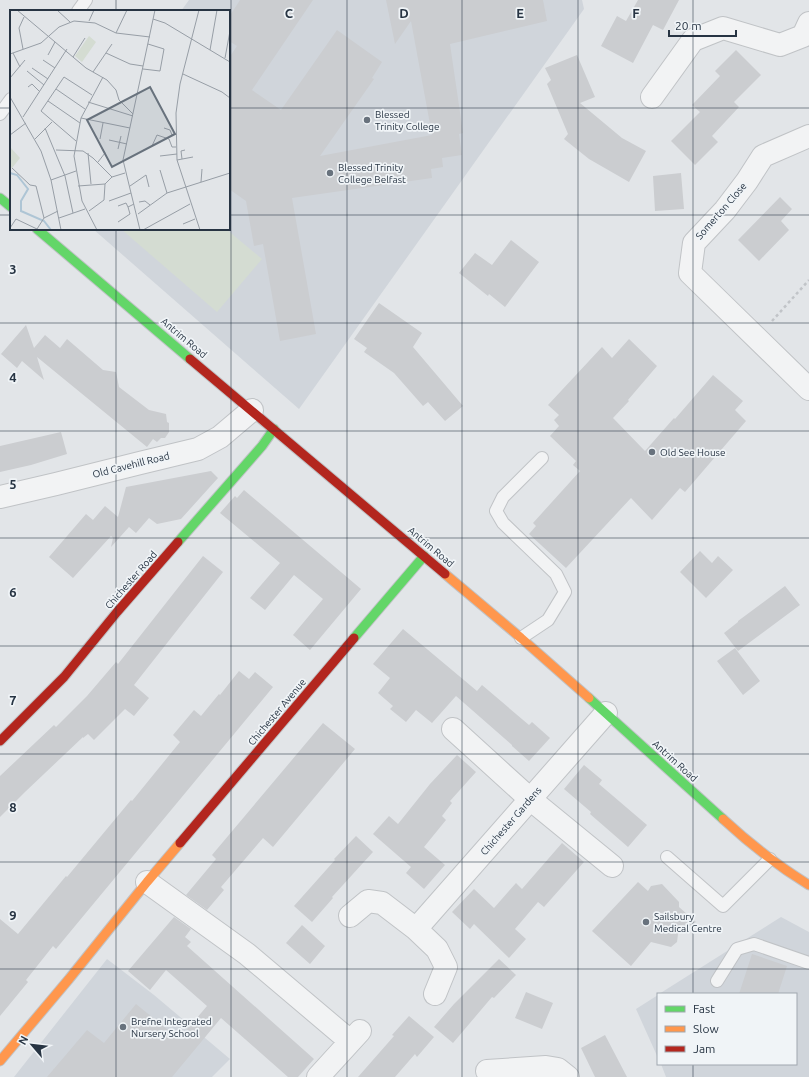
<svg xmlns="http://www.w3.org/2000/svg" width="809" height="1077" font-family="Ubuntu,sans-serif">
	<rect width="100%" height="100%" fill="#e2e5e8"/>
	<!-- built -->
	<path fill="#d0d5db" d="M189,0H582L584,9L299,409L93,229H229V11H181Z
		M781,917L809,932V1077H666L661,1064H796V994H659Z
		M107,959L154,995L230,1059L212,1077H14Z
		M658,995V1058L636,1009Z"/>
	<!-- green -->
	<path fill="#d4dcd2" d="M121,229H226L262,259L217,312Z"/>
	<!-- building -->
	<path fill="#cbcdd0" d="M240,0H313L252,90L281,110L337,30L382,62L372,78L374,79L320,156L432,135L411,21L395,44L386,0H543L547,21L450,44L463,133L459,134L462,155L442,158L443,167L431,169L432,178L292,198L316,334L280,341L263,244L254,246L246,201L229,189V58L237,46L229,41V17Z
		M638,0H679L663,30L653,25L633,63L601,46L617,16L626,21Z
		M736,50L761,75L734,102L739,107L712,136L718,142L695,165L671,141L700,112L692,105L720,76L715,71Z
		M577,55L595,97L580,103L622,138L646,151L629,182L589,159L564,139L568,134L547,84L551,80L545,68Z
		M681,173L684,209L655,211L653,176Z
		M780,197L792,209L781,221L789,230L759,261L738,240Z
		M511,240L539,262L505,307L489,294L488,296L459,273L475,253L492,265Z
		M379,303L422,333L413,347L463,406L445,421L428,402L423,406L394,373L364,352L367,348L354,339Z
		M26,325L34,348L45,335L60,348L67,339L103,370L116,372L119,387L149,410L166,414L167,422L169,423V432L165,438H161L157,442L153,439L147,447L37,357L44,380L22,361L17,368L1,354Z
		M629,339L657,366L628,400L629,401L613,418L645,451L674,418L675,419L713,375L743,401L735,410L746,421L685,492L680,488L652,520L631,498L566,568L529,534L536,526L533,523L580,471L573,465L576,461L550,436L559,426L554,420L559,415L548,405L602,347L612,358Z
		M61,432L67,454L31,465L0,472V446Z
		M211,471L218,478L181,519L157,524L149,518L136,533L129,527L111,547L113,538L111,536L73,578L49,557L86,514L93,520L105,506L118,517L126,487Z
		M244,490L361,589L310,650L293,635L323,599L294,575L265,610L250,598L280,563L220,513L235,496L237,498Z
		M700,551L712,563L718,556L733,570L706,598L680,572Z
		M203,556L223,572L134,685L149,698L134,716L125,709L94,740L88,734L83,738V737L25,792L0,817V776L54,725L56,727L87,696L116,662L118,664Z
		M785,586L800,605L738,651L724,633L738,622V621Z
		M403,629L477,691L482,685L529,725L532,722L550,738L529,761L512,746V745L456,696L432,723L416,710L406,722L390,709L393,706L378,693L390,678L373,664Z
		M735,648L760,681L743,695L717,661Z
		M239,671L249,679L255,672L273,687L56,949L53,946L26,980L28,982L0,1016V919L18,934L66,876L67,877L131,800L132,801L180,742L173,735L194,710L201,716L219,694L220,695Z
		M323,723L355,749L273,847L263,838L221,887L224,890L207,910L186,895L216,859L212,855Z
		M457,755L476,772L450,801L452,803L442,816L446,820L424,847L445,865L424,889L406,873L411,867L373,834L389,816L398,824L430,784Z
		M584,765L602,780L599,784L647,825L628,847L590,814L591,812L564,789Z
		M356,836L373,852L332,897L333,898L312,922L294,906L335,860L334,859Z
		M562,843L584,862L544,907L538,902L515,929L526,939L509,958L474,924L470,929L452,912L474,889L494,908L516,883L522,889Z
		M638,882L648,891L651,886L662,884L679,902V907L696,922L686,928L678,934L677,942L671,947L651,942L631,966L592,931Z
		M174,917L191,929L185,937L191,942L187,946L314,1059L298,1077H288L221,1018L172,1077H47L87,1030L104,1043L136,1004L179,1039L207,1006L166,970L150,990L128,971Z
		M302,925L325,946L310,964L286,943Z
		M752,954L787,966L778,994H739Z
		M499,959L516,975L494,998L492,997L453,1043L434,1027L454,1004Z
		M526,992L553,1003L542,1029L515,1018Z
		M409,1016L434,1037L417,1057L415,1054L395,1077H358L394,1036L392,1035Z
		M605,1035L627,1077H595L581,1048Z"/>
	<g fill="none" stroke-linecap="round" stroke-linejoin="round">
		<defs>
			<path id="lane" d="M78,11L86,0
				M0,114L11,99
				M521,638L548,620L565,592L556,574L503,523L496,511L503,497L542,458
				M667,857L723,906L770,859
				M717,981L737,949L754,944L809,963"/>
			<path id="street" d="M652,97L693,40L723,28L780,45L803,36L809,23
				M809,136L763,156L747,181L725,210L694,243L690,273L809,389
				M0,497L56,484L140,463L198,449L220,437L252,410
				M453,729L530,799L612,866
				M147,882L247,954L350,1041
				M350,916L368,901L382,903L416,929L437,949L446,967L435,994
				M416,929L606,713
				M487,1071L546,1067L558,1069L568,1077
				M318,1077L360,1031"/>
			<path id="fast" d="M0,198L11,207
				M37,229L190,359
				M178,542L262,446L274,429
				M354,638L424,556
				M589,698L723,819"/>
			<path id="slow" d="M445,574L521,638L589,698
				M723,819C750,844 778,866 809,885
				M0,1061L69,979L147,882L180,843"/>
			<path id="jam" d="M190,359L445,574
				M0,741L64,677L117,612L178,542
				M180,843L354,638"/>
		</defs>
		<!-- lane casing -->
		<use href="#lane" stroke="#c0c3c6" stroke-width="14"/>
		<!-- street casing -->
		<use href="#street" stroke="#c0c3c6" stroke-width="24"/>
		<!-- fast casing -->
		<use href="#fast" stroke="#c0c3c6" stroke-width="11"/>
		<!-- slow casing -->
		<use href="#slow" stroke="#c0c3c6" stroke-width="11"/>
		<!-- jam casing -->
		<use href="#jam" stroke="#c0c3c6" stroke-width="11"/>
		<!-- path -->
		<path stroke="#c1c4c8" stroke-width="2.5" stroke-dasharray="3 3" stroke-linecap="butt" d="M772,321L809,280"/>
		<!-- lane -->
		<use href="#lane" stroke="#f2f3f4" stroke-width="12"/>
		<!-- street -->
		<use href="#street" stroke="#f2f3f4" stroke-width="22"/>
		<!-- fast -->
		<use href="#fast" stroke="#63d668" stroke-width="9"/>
		<!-- slow -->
		<use href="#slow" stroke="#ff974d" stroke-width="9"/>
		<!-- jam -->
		<use href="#jam" stroke="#b3261e" stroke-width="9"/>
	</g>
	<!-- grid -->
	<path fill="none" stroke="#273443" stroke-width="1" stroke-opacity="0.55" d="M116,0V11M231,0V1077M347,0V1077M462,0V1077M578,0V1077M693,0V994M0,108H11M229,108H809M0,215H11M229,215H809M116,229V1077M0,323H809M0,431H809M0,538H809M0,646H809M0,754H809M0,862H809M0,969H809M693,1064V1077"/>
	<!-- markers -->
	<g fill="#68727d" stroke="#f0f4f7" stroke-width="1.5">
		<circle cx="367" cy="120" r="4"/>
		<circle cx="330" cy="173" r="4"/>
		<circle cx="652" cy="452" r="4"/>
		<circle cx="646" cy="922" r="4"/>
		<circle cx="123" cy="1027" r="4"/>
	</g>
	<g text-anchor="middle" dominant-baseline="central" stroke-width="3.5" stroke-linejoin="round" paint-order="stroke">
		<!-- poi labels -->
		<g font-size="10" fill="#273443" stroke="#f0f4f7" text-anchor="start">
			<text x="375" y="114">Blessed<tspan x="375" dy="12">Trinity College</tspan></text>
			<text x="338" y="167">Blessed Trinity<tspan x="338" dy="12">College Belfast</tspan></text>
			<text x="660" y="452">Old See House</text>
			<text x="654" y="916">Sailsbury<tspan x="654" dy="12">Medical Centre</tspan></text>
			<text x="131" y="1021">Brefne Integrated<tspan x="131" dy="12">Nursery School</tspan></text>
		</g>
		<!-- street labels -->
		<g font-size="10" fill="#273443" stroke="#f0f4f7">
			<text transform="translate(721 211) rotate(-49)">Somerton Close</text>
			<text transform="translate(184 338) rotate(40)">Antrim Road</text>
			<text transform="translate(131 465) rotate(-14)">Old Cavehill Road</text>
			<text transform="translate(431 547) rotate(40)">Antrim Road</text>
			<text transform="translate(131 580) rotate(-49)">Chichester Road</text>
			<text transform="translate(277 712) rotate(-50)">Chichester Avenue</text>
			<text transform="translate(675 761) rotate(42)">Antrim Road</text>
			<text transform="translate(511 821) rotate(-49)">Chichester Gardens</text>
		</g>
	</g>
	<!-- overview -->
	<g transform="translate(10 10)">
		<rect width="220" height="220" fill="#e2e5e8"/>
		<path d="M79,26L86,32L72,52L65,46ZM0,137L10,148L2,158L0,157Z" fill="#d4dcd2"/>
		<path fill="none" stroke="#aec5d5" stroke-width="2" d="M0,163L7,165L18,179L11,191V201L34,211L41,220"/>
		<path fill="none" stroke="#979ea6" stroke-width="1" d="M7,0L76,58L97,70L106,80L109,90L123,104M47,0L60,12M189,0L170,74L166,103L167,150L190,220M143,9L155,13L220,52M79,11L84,0M106,23L117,0M13,39L9,18L14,7M200,40L207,0M3,43L10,57M96,43L120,54L133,56M0,44L31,33L49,17L64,11L85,13L106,23L140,27M38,45L45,32M63,47L75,28M215,48L220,21M33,50L45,58M22,58L38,69M133,59L150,61L154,39L138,34M17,61L34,75M83,62L102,34M173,64L212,82L220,88M0,68L15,50M18,77L22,74L30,82M46,79L75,99M0,87L31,141L41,170L51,220M38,91L70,113M78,92L123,106M13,107L57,39M71,108L120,118M35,118L55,166L63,203M154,118L160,120L162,125L166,124M0,125L16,113M25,129L42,112M90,129L93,113M99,130L117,134M66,131L31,101L54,67L82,85M142,136L147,125L159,129L162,137H166M108,139L111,126M46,140L73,141L83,148L102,167L115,163M78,143L81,174M150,146L167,144M172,149L171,141L175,140M167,150L183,147M88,152L95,143L92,138M2,158L20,175L26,176L34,208M150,160L157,183M41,170L66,161M191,172L192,159M68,176L95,174M120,176L136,165L139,177M99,191L121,183M129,192L135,191L140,195M108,196L116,193L118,197M79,201L94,190L95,174L102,167M128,204L157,183L220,163M49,208L75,199M108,212L120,204L118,197L124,194M173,214L185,209M0,218L6,209L27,219L34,208L48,201M87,220L72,191L64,146L71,108L93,67M130,220L113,150L145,0M133,220L180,194"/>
		<path fill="#68727d" fill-opacity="0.15" stroke="#68727d" stroke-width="2" d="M140,77L165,124L102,157L77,110Z"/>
		<rect width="220" height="220" fill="none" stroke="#273443" stroke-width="2"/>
	</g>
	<g font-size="13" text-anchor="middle" font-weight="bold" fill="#273443" stroke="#f0f4f7" stroke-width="3.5" stroke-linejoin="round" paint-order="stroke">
		<text x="289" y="18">C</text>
		<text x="404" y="18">D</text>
		<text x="520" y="18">E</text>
		<text x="636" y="18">F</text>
		<text x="13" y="274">3</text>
		<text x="13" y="382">4</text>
		<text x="13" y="489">5</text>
		<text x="13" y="597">6</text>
		<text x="13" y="705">7</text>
		<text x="13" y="812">8</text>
		<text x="13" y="920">9</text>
	</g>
	<!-- legend -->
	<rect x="657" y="993" width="140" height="72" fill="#f0f4f7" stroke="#a0a7af"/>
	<rect x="665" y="1006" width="20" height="6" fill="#63d668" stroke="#a0a7af"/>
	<text x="693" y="1013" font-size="12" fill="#273443">Fast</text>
	<rect x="665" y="1026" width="20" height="6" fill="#ff974d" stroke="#a0a7af"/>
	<text x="693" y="1033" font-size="12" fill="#273443">Slow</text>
	<rect x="665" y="1046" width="20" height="6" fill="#b3261e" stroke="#a0a7af"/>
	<text x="693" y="1053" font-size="12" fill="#273443">Jam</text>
	<!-- north arrow -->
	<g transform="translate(32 1045) rotate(298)" stroke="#f0f4f7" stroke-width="3" paint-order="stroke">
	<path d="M0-3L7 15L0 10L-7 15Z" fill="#273443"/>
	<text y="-6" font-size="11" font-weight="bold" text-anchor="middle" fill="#273443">N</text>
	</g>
	<!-- scale -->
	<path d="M669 30v6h67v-6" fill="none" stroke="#273443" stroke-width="2"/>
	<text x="675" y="30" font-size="12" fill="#273443" stroke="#f0f4f7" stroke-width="3" paint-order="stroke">20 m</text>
</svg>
